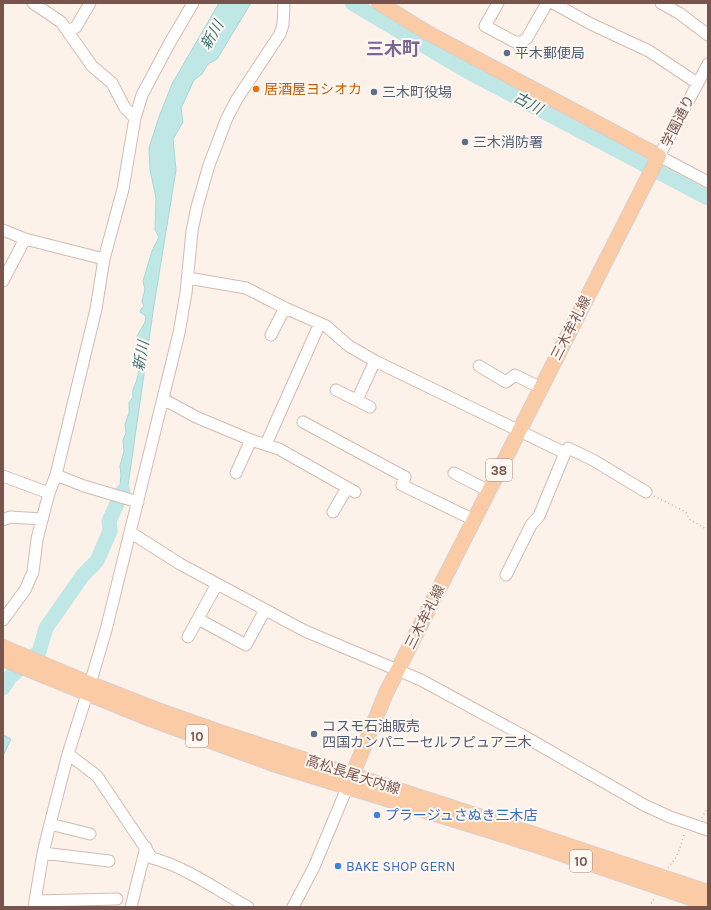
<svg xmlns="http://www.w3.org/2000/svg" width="711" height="910" font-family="Karla,'Noto Sans JP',sans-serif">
	<rect width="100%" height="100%" fill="#fdf2ea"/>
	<!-- water -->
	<path fill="#bee7e6" stroke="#a4d9d8" d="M219,3H251L217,59L208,64L202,74L194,80L181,108L183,122L173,139L176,170L154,305L127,492L120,511L114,509L120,486L121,475L120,466L124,451L123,440L126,433L125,424L129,413V403L133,397C132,386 135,388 137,379C140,369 141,344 137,336L145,322L146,316L140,312L141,309L144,306L142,301L145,289L143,281L152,251L159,237L155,230L156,198L150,170L149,148L159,117L172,84Z
		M6,674L16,678L8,684L3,692V679Z
		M3,735L11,739L3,756Z"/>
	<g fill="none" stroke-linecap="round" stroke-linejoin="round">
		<!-- river -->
		<path stroke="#bee7e6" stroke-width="15" d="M352,3L465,70L708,198
			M3,688L10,677L39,652L46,628L83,575L97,561L110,531L109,521L123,491"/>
		<defs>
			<path id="minor" d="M33,3L61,22L92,66L112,83L125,108L135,118
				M498,3L485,26L515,42H522L527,38L547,3
				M553,3L591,24L649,51L697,83
				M661,3L679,13L708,35
				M68,31L76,27L90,3
				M708,64L659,156L708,182
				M3,230L25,239L104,259
				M188,278L246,288L285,308L326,326L349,346L375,361L565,453L568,448L593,460L646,492
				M3,281L25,239
				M271,335L285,308
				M479,366L506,382L515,375L541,388
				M336,390L370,407
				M163,399L196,417L251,440L279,449L355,492
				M357,400L375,361
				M303,422L405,477L402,485L474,520
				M266,444L320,323
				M236,473L251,440
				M454,473L489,491
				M56,475L96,309L104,259L123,189L135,118L142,95L168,46L193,3
				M3,476L49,493L56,475L84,486L138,502
				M333,512L347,488
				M3,520L10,517L42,519
				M130,532L180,564L305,631L421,680L522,735L644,805L670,817L708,830
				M506,575L531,525L539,516L565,453
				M198,619L246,645L265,610
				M3,620L25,590L33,572L37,539L49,493
				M188,637L217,584
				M68,754L97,776L152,858C186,867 217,890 248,907
				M50,824L90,834
				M43,853L109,861
				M35,901L117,899
				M34,907L43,853L50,824L68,754L87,694L106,630L179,333L186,293L192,231L197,207L209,165L227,118L237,99L280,34L283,25L284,3
				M131,907L146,847
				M293,907L314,867L347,788"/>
			<path id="major" d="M3,647L91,684L155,709L220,732L534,834L708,892
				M3,659L150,719L273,764L532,844L708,904
				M347,788L386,693L659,156L428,33L379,3"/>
		</defs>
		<!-- minor casing -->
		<use href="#minor" stroke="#d2bbb2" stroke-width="13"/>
		<!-- major casing -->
		<use href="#major" stroke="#d9cfcd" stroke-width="16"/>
		<!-- path -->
		<path stroke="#d8afa4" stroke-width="1.5" stroke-dasharray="1 3" stroke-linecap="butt" d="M654,496L686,512L689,519L708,530
			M702,818L708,807
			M668,868L677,856L685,832
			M649,907L655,897"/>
		<!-- minor -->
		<use href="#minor" stroke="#fff" stroke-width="11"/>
		<!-- major -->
		<use href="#major" stroke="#facba4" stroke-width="14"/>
	</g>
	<!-- markers -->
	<g fill="#5c6f8a" stroke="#fff7f1" stroke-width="1.5">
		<circle cx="507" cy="53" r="4"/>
		<circle cx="374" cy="92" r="4"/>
		<circle cx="465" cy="142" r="4"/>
		<circle cx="314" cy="734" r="4"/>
	</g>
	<circle fill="#e8710a" stroke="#fff7f1" stroke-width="1.5" cx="256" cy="89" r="4"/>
	<g fill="#3f7fe0" stroke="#fff7f1" stroke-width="1.5">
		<circle cx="377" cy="815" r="4"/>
		<circle cx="338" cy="866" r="4"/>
	</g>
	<g text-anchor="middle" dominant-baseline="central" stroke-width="4" stroke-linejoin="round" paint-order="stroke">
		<!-- shield labels -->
		<g fill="#fff7f1" stroke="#a0857e" stroke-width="1">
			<rect x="486" y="459" width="26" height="22" rx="3"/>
			<rect x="186" y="725" width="22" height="22" rx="3"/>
			<rect x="570" y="850" width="22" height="22" rx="3"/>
		</g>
		<g font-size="13" font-weight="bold" fill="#78544d">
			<text x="499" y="470">38</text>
			<text x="197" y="736">10</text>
			<text x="581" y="861">10</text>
		</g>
		<!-- service labels -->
		<g font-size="14" fill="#4e5e75" stroke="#fff7f1" text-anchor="start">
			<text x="515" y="53">平木郵便局</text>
			<text x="382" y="92">三木町役場</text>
			<text x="473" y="142">三木消防署</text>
			<text x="322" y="726">コスモ石油販売<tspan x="322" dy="16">四国カンパニーセルフピュア三木</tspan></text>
		</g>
		<!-- food labels -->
		<g font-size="14" fill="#c56008" stroke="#fff7f1" text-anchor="start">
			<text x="264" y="89">居酒屋ヨシオカ</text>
		</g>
		<!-- street labels -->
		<g font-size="14" fill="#78544d" stroke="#fff7f1">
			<text transform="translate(678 121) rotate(-63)">学園通り</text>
			<text transform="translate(571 328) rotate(-63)">三木牟礼線</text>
			<text transform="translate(425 617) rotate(-63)">三木牟礼線</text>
			<text transform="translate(353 775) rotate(18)">高松長尾大内線</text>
		</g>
		<!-- shop labels -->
		<g font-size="14" fill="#366cbe" stroke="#fff7f1" text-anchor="start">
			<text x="385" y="815">プラージュさぬき三木店</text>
			<text x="346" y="866">BAKE SHOP GERN</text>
		</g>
		<!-- water labels -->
		<g font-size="15" font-style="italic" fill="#3c7675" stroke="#fff7f1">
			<text transform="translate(212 35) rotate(-60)">新川</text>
			<text transform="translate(528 103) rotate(28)">古川</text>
			<text transform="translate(141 356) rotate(-80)">新川</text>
		</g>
		<!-- district labels -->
		<g font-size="18" font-weight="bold" fill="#7b6594" stroke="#fff7f1">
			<text x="393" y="49">三木町</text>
		</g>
	</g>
	<!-- border -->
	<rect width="711" height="910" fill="none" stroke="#78544d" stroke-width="8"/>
</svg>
